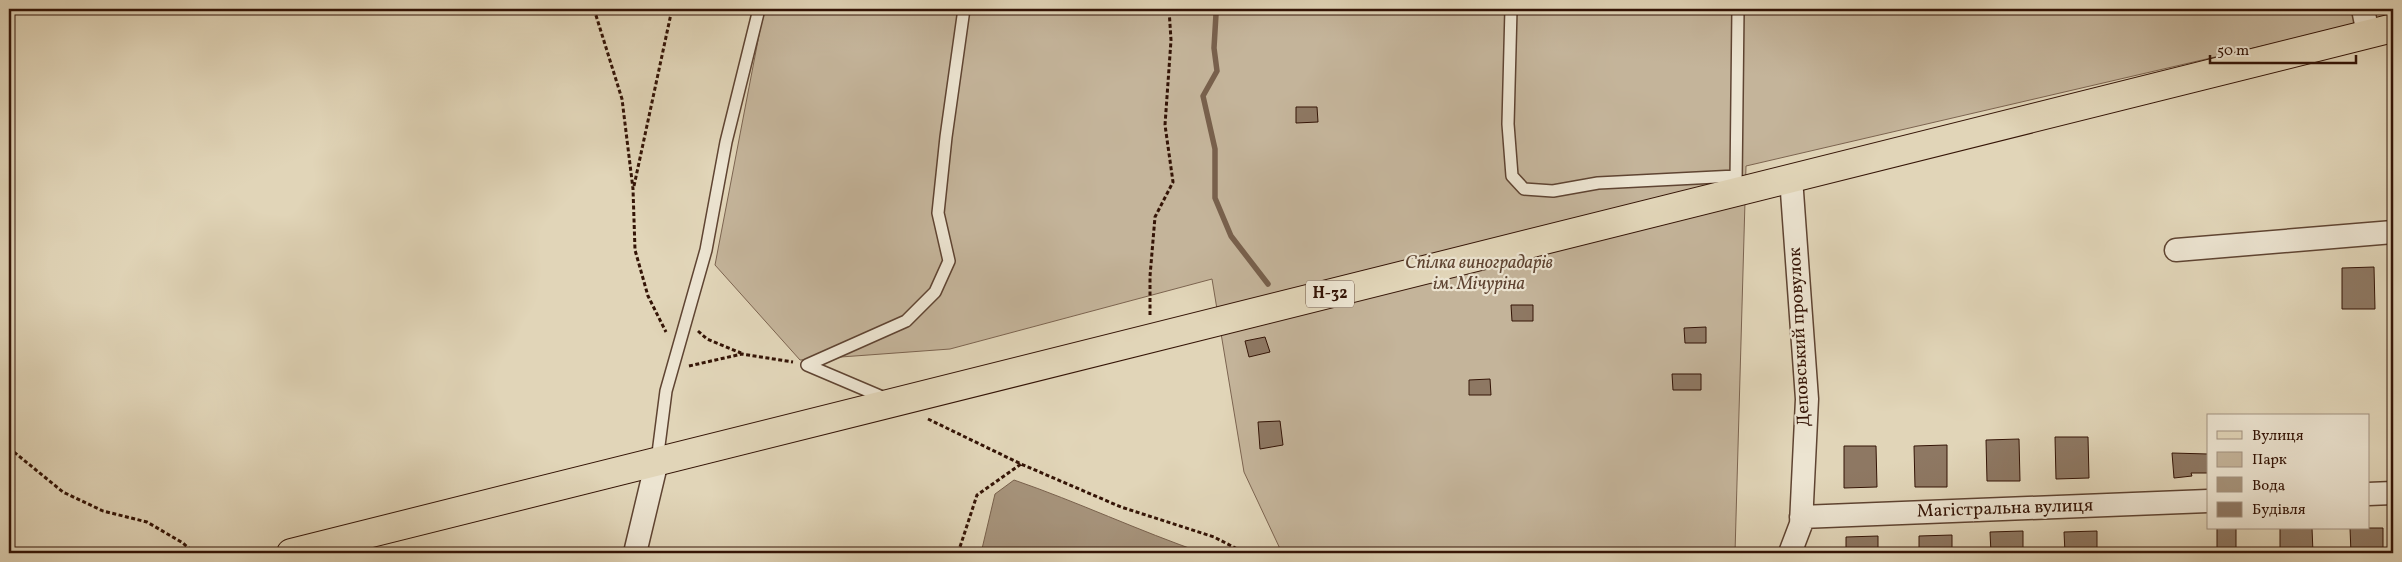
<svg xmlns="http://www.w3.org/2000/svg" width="2402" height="562" font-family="Vollkorn,serif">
	<rect width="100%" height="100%" fill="#e1d5b8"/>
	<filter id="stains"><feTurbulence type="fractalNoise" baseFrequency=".004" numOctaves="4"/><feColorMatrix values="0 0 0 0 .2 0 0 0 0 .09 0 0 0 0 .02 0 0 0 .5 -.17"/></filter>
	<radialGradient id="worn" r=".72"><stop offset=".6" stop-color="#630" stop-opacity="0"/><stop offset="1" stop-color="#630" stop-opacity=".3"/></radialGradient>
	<!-- green -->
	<path fill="#c4b49a" stroke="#7c6450" d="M764,9H2354L2357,24L1746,166L1735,553H1282L1244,472L1212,279L950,349L800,360L715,265Z"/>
	<!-- water -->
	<path fill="#a6937b" stroke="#78604c" d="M1014,480C1078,502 1139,531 1203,553H981L995,494Z"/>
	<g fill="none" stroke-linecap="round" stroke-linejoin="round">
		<!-- stream -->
		<path stroke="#78604c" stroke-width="5.5" d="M1216,14L1214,48L1217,71L1203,96L1215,149V198L1231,236L1268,284"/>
	</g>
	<!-- building -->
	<path fill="#8e7863" stroke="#341406" d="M1296,107H1317L1318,122L1296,123Z
		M2374,267L2375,309H2342V268Z
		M1511,305H1533V321H1512Z
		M1706,327V343H1685L1684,328Z
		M1265,337L1270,352L1249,357L1245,341Z
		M1672,374H1701V390H1673Z
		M1490,379L1491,395H1469V380Z
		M1280,421L1283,445L1260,449L1258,422Z
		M2055,437H2088L2089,478L2056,479Z
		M2019,439L2020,481H1987L1986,440Z
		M1947,445V487H1915L1914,446Z
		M1844,446H1876L1877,487L1844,488Z
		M2172,453L2208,454V473H2191L2192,476L2174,478Z
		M2217,528H2236V553H2217Z
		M2280,528H2312L2313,553H2280Z
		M2350,528H2383V553H2351Z
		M2023,531V553H1991L1990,532Z
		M2097,531V553H2065L2064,532Z
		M1952,535V553H1919V536Z
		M1878,536V553H1846V537Z"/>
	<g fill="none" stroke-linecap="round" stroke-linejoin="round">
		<defs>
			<path id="service" d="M1511,9L1508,124L1512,176L1524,189L1553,191L1598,183L1736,176
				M1736,183L1738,9
				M887,399L807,365L906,321L935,292L949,261L938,213L946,137L964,9
				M657,461L666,391L706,250L726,142L759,9"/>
			<path id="minor" d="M2363,9L2368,34
				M2176,250L2393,232
				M2368,494L2393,493
				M1801,517L2208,501
				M635,553L657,461
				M1790,553L1801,524L1807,399L1791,178"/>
			<path id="primary" d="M291,553L2393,28"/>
		</defs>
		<!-- service casing -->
		<use href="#service" stroke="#5f4432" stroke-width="14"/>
		<!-- minor casing -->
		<use href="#minor" stroke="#5f4432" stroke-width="25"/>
		<!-- primary casing -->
		<use href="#primary" stroke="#341406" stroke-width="30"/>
		<!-- path -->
		<path stroke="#341406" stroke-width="3" stroke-dasharray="4 2.5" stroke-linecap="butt" d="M594,9L622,99L633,189L635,250L648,296L666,332
			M634,186L672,9
			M1150,315V276L1155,217L1173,182L1165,125L1171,40L1169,9
			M698,331L707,339L741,353
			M689,366L742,354L793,362
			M928,419L1021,464L1121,507L1214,537L1245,553
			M9,448L63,492L103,511L147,522L183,543L194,553
			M958,553L977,495L1021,464"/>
		<!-- service -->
		<use href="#service" stroke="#ece4d1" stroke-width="11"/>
		<!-- minor -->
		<use href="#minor" stroke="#ece4d1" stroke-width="22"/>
		<!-- primary -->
		<use href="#primary" stroke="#e1d5b8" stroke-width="28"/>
	</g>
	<g text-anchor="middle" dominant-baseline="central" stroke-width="4.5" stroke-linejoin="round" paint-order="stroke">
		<!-- shield labels -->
		<rect fill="#ece4d1" stroke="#6b5243" stroke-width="1" x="1306" y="280.5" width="48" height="27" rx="4"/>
		<g font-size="16" font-weight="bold" fill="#341406">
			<text x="1330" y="294">Н-32</text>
		</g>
		<!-- park labels -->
		<g font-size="18" font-style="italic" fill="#5f4432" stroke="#ece4d1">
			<text x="1479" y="263">Спілка виноградарів<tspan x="1479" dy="21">ім. Мічуріна</tspan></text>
		</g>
		<!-- street labels -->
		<g font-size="18" fill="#341406" stroke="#ece4d1">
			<text transform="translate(1800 337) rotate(-93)">Деповський провулок</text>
			<text transform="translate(2005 509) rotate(-2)">Магістральна вулиця</text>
		</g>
	</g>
	<!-- margin -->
	<rect width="2402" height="562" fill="none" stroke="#e1d5b8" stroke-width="30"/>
	<rect x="10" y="10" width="2382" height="542" fill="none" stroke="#341406" stroke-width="2.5"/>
	<rect x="15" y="15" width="2372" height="532" fill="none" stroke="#341406"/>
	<!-- legend -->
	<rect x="2207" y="414" width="162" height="115" fill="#ece4d1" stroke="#a29180"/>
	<rect x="2217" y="431" width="25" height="8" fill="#e1d5b8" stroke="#a29180"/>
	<text x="2252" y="440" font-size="15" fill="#341406">Вулиця</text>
	<rect x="2217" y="452" width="25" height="15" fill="#c4b49a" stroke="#a29180"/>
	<text x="2252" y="464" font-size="15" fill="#341406">Парк</text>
	<rect x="2217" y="477" width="25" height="15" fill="#a6937b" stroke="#a29180"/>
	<text x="2252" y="490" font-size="15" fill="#341406">Вода</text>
	<rect x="2217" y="502" width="25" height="15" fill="#8e7863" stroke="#a29180"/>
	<text x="2252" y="514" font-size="15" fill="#341406">Будівля</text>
	<!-- scale -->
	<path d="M2210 55v8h146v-8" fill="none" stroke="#341406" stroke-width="2.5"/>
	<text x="2217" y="55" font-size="15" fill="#341406" stroke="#ece4d1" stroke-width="4" paint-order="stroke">50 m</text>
	<rect width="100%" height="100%" filter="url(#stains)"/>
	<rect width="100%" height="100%" fill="url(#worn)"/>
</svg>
